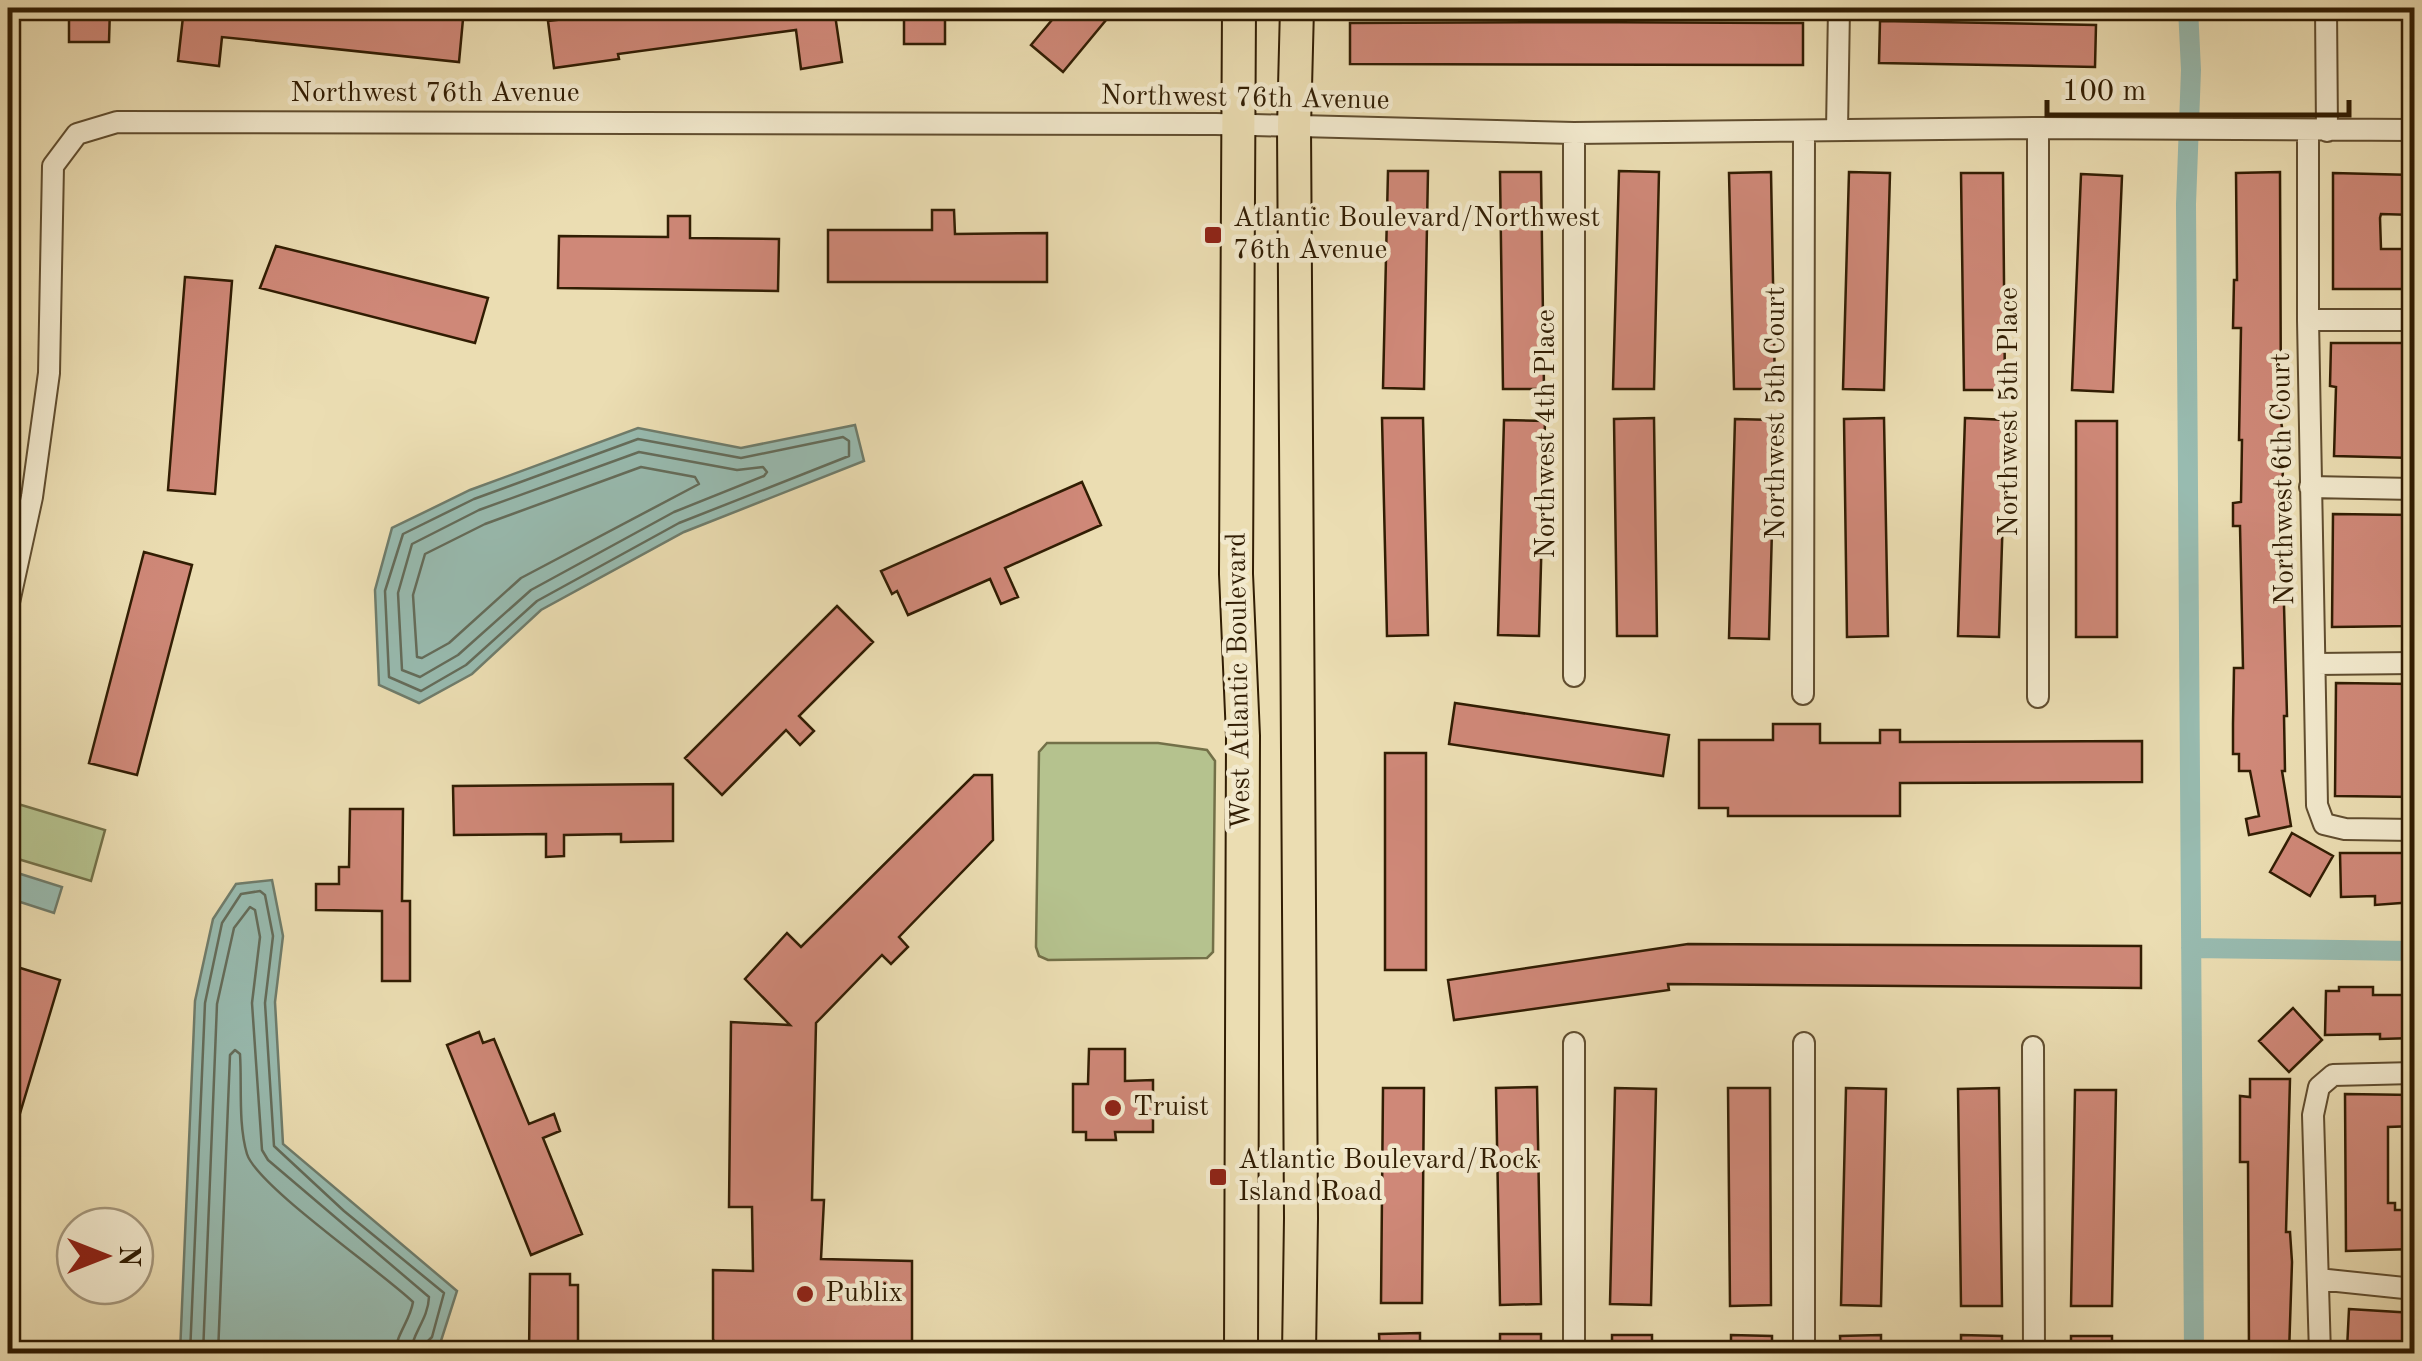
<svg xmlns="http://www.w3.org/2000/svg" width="2422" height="1361" font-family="'Old Standard TT',serif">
	<rect width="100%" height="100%" fill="#ebddb2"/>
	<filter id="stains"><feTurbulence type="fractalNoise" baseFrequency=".002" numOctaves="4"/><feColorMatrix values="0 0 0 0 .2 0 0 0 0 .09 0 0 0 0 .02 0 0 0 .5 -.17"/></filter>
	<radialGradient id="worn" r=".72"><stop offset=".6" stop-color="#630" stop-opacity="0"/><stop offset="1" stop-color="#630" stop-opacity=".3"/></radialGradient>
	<!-- green -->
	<path fill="#b5c28e" stroke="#737048" stroke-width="2.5" d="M1047,743H1158L1207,750L1215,761L1213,952L1207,958L1048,960L1039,956L1036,947L1039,752Z
		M8,801L105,830L91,881L8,856Z"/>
	<!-- water -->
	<path fill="#98bbb0" stroke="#6f7c6b" stroke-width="2.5" d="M855,425L864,461L684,532L541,610L472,674L419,703L379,685L375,590L392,528L470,490L638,428L741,448Z
		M8,870L62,887L54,913L8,898Z
		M272,880L283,936L275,1002L283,1144L457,1291L440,1344L427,1353H180L195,1001L213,919L236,884Z"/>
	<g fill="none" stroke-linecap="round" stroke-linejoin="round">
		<!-- shore -->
		<path stroke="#646c5a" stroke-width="2.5" d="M843,437L849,441V456L679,523L537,601L466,665L421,691L389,677L385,591L403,534L474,499L638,439L741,458Z
			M639,452L737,470L763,467L767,472L764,476L674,512L531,590L458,655L420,677L402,670L398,593L412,544L479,510Z
			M641,467L695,477L699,484L521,578L449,643L422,658L417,657L413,595L425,554L485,524Z
			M190,1354L205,1003L222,923L241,894L260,891L265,895L273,936L265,1003L274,1146L344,1211L444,1293L432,1337L424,1345L423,1354
			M203,1354L217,1004L234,928L250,907L255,910L260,937L252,1003L262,1150L268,1160L429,1297C428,1320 412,1333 410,1354
			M218,1354L230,1055L235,1050L240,1054C242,1085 238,1124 247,1154C257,1186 382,1272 413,1302C410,1321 396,1334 395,1354"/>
		<!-- canal -->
		<path stroke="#98bbb0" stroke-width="20" d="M2188,8L2191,70L2186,204L2194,1354
			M2191,948L2414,951"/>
	</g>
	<!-- building -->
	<path fill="#cf8878" stroke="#311d03" stroke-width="2.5" d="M69,8H110L109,42H69Z
		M184,8H353L463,19L459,62L222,37L219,66L178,61Z
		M655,8H834L842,62L801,69L796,30L618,54L619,59L554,68L548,21Z
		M904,8H945V44H904Z
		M1062,8H1116L1063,72L1031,45Z
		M1880,21L2096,25L2095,67L1879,63Z
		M1566,22L1803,23V65L1350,64V23Z
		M1388,171H1428L1424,389L1383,388Z
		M1619,171L1659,172L1654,389H1613Z
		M1500,172H1541L1544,389H1503Z
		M1771,172L1775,389H1734L1729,173Z
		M1849,172L1890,173L1884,390L1843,389Z
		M2280,172L2281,421L2285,447L2281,495L2287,716H2284L2285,771H2282L2291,826L2249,835L2246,819L2259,816L2250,771H2239V754H2233V724L2234,668H2243L2240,526H2233V503L2241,502L2242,440H2239L2241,328H2233L2234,280H2237L2236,173Z
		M1961,173H2003L2005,390H1964Z
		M2333,173L2414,175V215L2381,214L2380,218L2381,249H2414V289H2333Z
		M2081,174L2122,176L2113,392L2072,390Z
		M932,210H954L955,234L1047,233V282H828V230H932Z
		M668,216H690V238L779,239L778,291L558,288L559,236L668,237Z
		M276,246L488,298L475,343L260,288Z
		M185,277L232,281L215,494L168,490Z
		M2331,343H2414V458L2334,456L2336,387L2330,386Z
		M1382,418H1423L1428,635L1387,636Z
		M1654,418L1657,636H1617L1614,419Z
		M1884,418L1888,636L1847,637L1844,419Z
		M1965,418L2006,420L1999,637L1958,636Z
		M1735,419L1775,420L1769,639L1729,638Z
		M1504,420L1545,421L1539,636L1498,635Z
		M2076,421H2117V637H2076Z
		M1082,482L1101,525L1005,568L1018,597L1001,604L990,579L908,615L897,591L892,594L881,571Z
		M2333,514L2414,515V626L2332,627Z
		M144,552L192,565L137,775L89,763Z
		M837,606L873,642L799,716L814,731L800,745L786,730L722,795L685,758Z
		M2336,683L2414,684V797L2335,796Z
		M1455,703L1669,735L1663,776L1449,744Z
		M1773,724H1820V743H1880V730H1900V742L2142,741V782L1900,783V816H1728V808H1699V740H1773Z
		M1385,753H1426V970H1385Z
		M974,775H992L993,840L899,937L908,947L891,964L882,955L816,1023L812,1200H824L821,1259L912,1261V1354H719L713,1339V1270L753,1271L752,1207H729L731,1022L790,1025L745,979L787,933L801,947Z
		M673,784V841L621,842V834L564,835V856L546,857V834L454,835L453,786Z
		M350,809H403L402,901H410V981H382V911L316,910V884H339V867H349Z
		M2292,833L2333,856L2310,896L2270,872Z
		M2340,853H2414V902L2375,905V896L2341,897Z
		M1688,944L2141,946V988L1668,984L1669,990L1454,1020L1448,980Z
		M17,967L60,980L12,1140H8V999Z
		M2339,987H2373V995H2414V1038L2380,1039V1034L2325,1035L2326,991H2339Z
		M2293,1008L2322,1040L2289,1072L2259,1041Z
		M479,1032L483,1043L494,1039L529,1124L554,1114L560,1131L543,1138L582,1234L531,1255L447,1045Z
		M1089,1049H1125V1081L1153,1080V1132H1115L1116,1140H1086V1132H1073V1084H1088Z
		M2250,1079H2290L2286,1232H2290L2292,1262L2289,1354H2249L2248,1162H2240V1096L2250,1097Z
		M1537,1087L1541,1304L1500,1305L1496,1088Z
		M1383,1088H1424L1422,1303H1381Z
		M1615,1088L1656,1089L1651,1305L1610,1304Z
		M1728,1088H1770L1771,1305L1730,1306Z
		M1846,1088L1886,1089L1881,1306L1841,1305Z
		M1999,1088L2002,1306H1961L1958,1089Z
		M2075,1090H2116L2112,1306H2071Z
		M2345,1094L2414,1095V1126L2388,1127V1203H2395V1210H2414V1249L2346,1251Z
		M530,1274H570V1285H578V1354H529Z
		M2349,1309L2414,1313V1354L2347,1349Z
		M1420,1333V1354H1380L1379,1334Z
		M1500,1334H1541V1354H1500Z
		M1612,1335H1652V1354H1612Z
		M1731,1335L1772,1336V1354H1731Z
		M1881,1335V1354H1841L1840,1336Z
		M1961,1335L2002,1336V1354H1961Z
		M2071,1336H2112V1354H2071Z"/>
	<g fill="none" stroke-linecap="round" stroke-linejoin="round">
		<defs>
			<path id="street" d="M2326,8L2327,131
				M2038,128V697
				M1837,130L1839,8
				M2308,131V320L2317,805L2324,824L2345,829L2414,830
				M1574,133V676
				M2308,320H2414
				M2310,487L2414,489
				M8,607L32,497L49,373L53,166L77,134L117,122L1216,124L1574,133L2038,128L2414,130
				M2316,664L2414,663
				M1803,694L1804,132
				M1574,1043V1354
				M2033,1047L2034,1354
				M2318,1279L2414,1289
				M1804,1354V1043
				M2320,1354L2313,1115L2319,1087L2333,1075L2414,1073"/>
			<path id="primary" d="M1239,8L1236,574L1243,736L1241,1354
				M1297,8L1294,127L1301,1218L1299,1354"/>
		</defs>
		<!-- street casing -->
		<use href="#street" stroke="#604d2f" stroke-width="24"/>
		<!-- primary casing -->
		<use href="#primary" stroke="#311d03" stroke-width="36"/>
		<!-- street -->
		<use href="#street" stroke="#f2e9cd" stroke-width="20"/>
		<!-- primary -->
		<use href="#primary" stroke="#ebddb2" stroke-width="32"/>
	</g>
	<!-- markers -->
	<g fill="#8f2418" stroke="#f2e9cd" stroke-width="4">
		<rect x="1203" y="225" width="20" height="20" rx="5"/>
		<circle cx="1113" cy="1108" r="10"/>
		<rect x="1208" y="1167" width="20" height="20" rx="5"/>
		<circle cx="805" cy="1294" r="10"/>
	</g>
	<g text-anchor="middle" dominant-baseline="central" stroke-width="9" stroke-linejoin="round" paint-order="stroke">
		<!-- street labels -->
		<g font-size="28" fill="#311d03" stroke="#f2e9cd">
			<text x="435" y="94">Northwest 76th Avenue</text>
			<text transform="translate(1245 99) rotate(1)">Northwest 76th Avenue</text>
			<text transform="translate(2010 412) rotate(-90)">Northwest 5th Place</text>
			<text transform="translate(1777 413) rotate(-90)">Northwest 5th Court</text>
			<text transform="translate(1547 434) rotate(-90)">Northwest 4th Place</text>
			<text transform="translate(2284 479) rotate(-91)">Northwest 6th Court</text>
			<text transform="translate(1240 681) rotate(-91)">West Atlantic Boulevard</text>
		</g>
		<!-- poi labels -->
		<g font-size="28" fill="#311d03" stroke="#f2e9cd" text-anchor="start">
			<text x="1233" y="219">Atlantic Boulevard/Northwest<tspan x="1233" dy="32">76th Avenue</tspan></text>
			<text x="1133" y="1108">Truist</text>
			<text x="1238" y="1161">Atlantic Boulevard/Rock<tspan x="1238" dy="32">Island Road</tspan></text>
			<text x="825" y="1294">Publix</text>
		</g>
	</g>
	<!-- margin -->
	<rect width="2422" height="1361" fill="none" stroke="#ebddb2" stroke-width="40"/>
	<rect x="10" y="10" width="2402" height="1341" fill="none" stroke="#311d03" stroke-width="5"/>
	<rect x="20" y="20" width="2382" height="1321" fill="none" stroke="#311d03" stroke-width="2.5"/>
	<!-- north arrow -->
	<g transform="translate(105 1256) rotate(90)"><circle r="48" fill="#f2e9cd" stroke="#a5977c" stroke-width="2.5"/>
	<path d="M0-8L18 38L0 25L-18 38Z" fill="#8f2418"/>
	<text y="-15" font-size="28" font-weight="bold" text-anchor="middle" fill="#311d03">N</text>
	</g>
	<!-- scale -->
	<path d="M2047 100v15h302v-15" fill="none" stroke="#311d03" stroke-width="5"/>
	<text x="2062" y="100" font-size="30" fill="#311d03" stroke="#f2e9cd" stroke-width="8" paint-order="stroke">100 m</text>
	<rect width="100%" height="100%" filter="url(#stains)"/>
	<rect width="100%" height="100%" fill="url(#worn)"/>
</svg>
